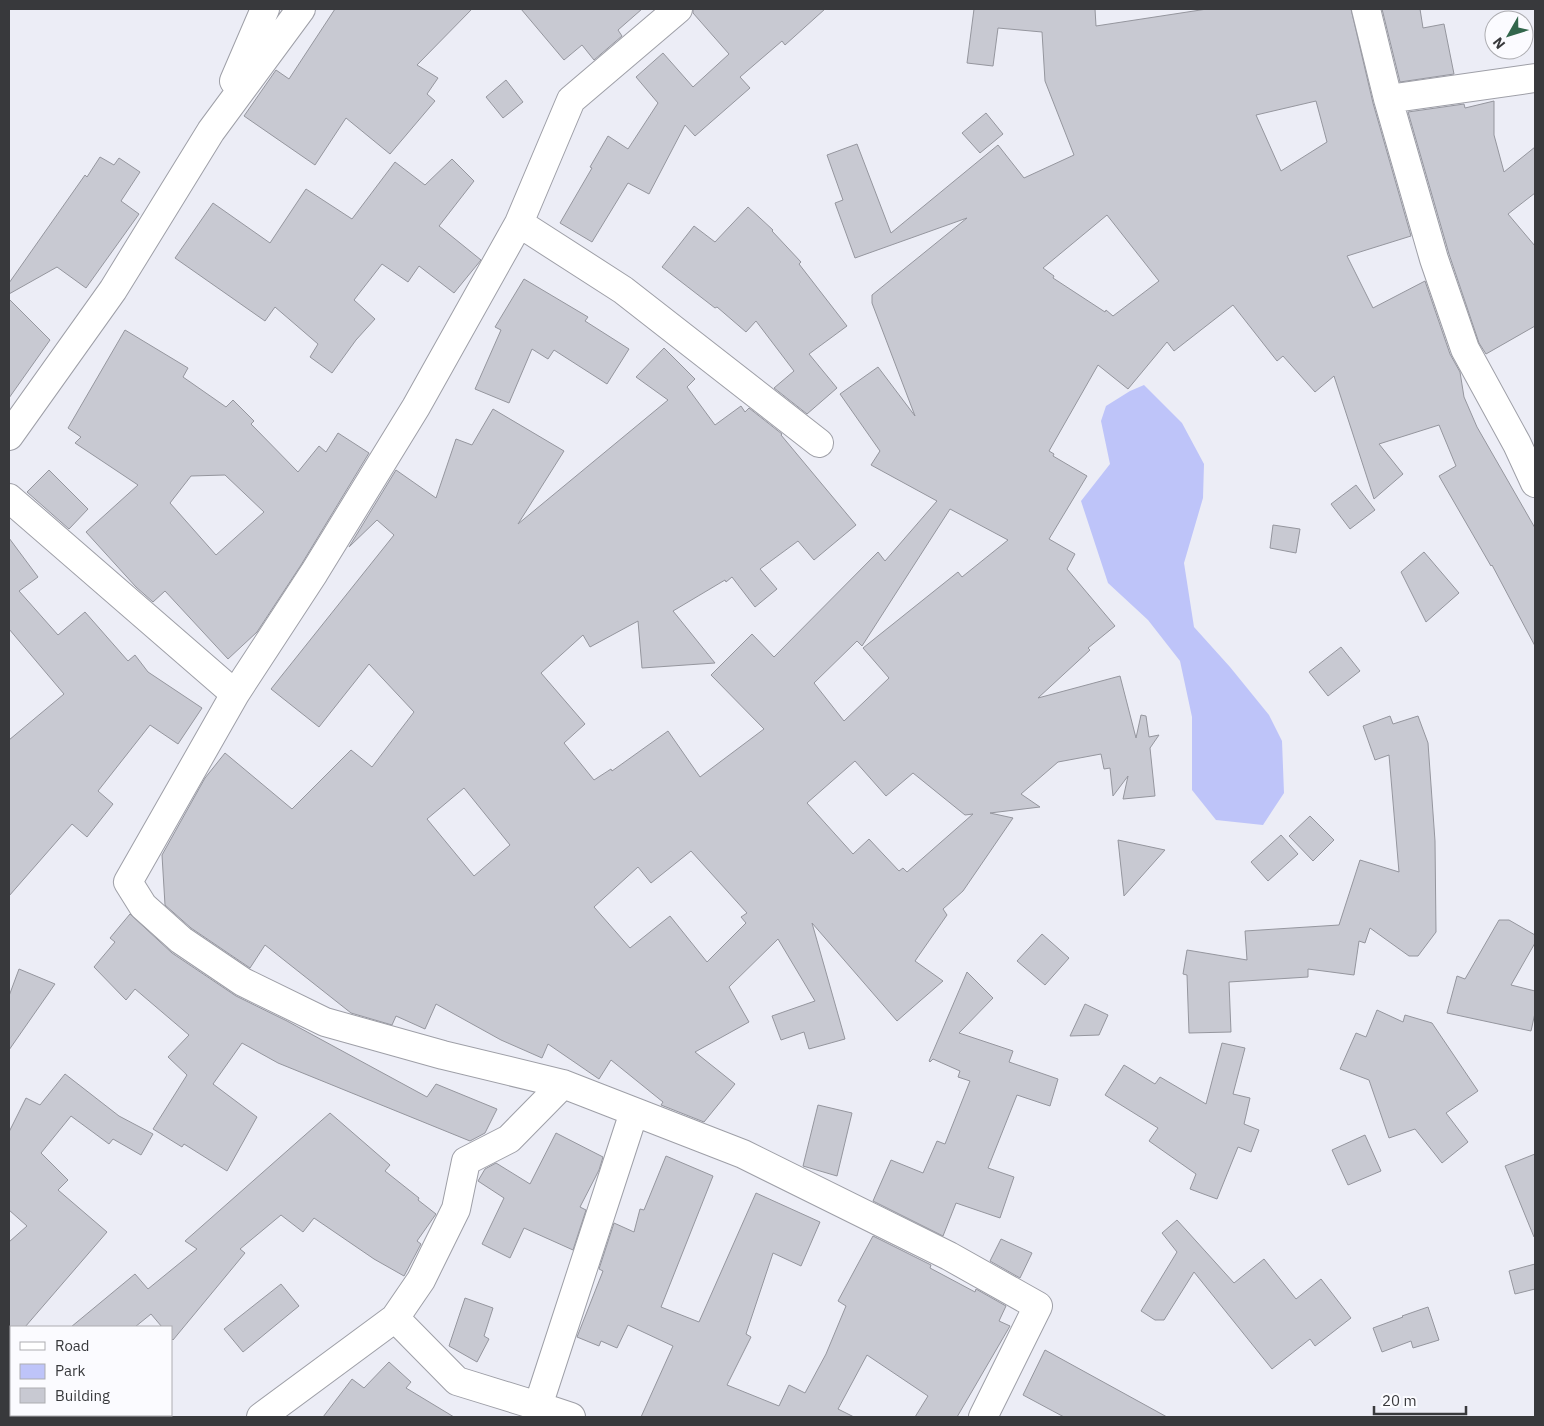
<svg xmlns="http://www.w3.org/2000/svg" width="1544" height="1426" font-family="'IBM Plex Sans',sans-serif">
	<rect width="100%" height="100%" fill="#ecedf6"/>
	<!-- green -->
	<path fill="#bec4f9" d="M1144,385L1182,423L1204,464L1203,498L1184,563L1194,627L1230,667L1269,715L1282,741L1284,793L1263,825L1216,820L1192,790V717L1180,661L1148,620L1108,583L1081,501L1110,464L1101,421L1106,406L1130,391Z"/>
	<!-- building -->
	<path fill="#c8c9d2" stroke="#95969e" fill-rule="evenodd" d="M335,9H472L417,65L438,78L427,94L435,101L390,154L346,118L315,165L244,116L276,70L289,79Z
		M521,9H642L618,30L622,36L594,60L582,45L564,60Z
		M693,9H825L785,45L782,41L740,77L750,88L695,136L685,125L649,194L628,183L592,242L560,223L592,168L590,167L608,136L628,149L658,103L636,77L663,53L693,87L729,54L693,13Z
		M974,9H1095L1096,26L1207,9H1351L1373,103L1411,236L1347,256L1373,308L1425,281L1450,354L1460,372L1464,397L1477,427L1535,528V646L1492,565L1491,566L1439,476L1456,466L1439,425L1379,444L1403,474L1374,499L1334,376L1315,392L1283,356L1277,361L1233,305L1174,351L1167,342L1128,389L1098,365L1049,451L1054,454L1053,456L1087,476L1049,539L1075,554L1067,569L1115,626L1088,648L1090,650L1038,698L1120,676L1136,738L1141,715L1146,716L1149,737L1159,735L1150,748L1155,796L1123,799L1128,776L1113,796L1110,768L1104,769L1101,754L1058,762L1021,794L1040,807L990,813L1013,818L963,891L943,909L947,915L915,961L943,981L897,1021L812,923L845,1039L809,1049L804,1032L781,1040L772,1016L815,1001L778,939L729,987L749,1022L695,1052L735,1084L704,1122L661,1105L663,1102L611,1060L599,1079L548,1044L542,1058L501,1040L436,1004L425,1029L396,1016L392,1025L351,1013L265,945L250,968L191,928L165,905L162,855L205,778L225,753L292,809L351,750L372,767L414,712L369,664L319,727L271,689L394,535L377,520L349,547L396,470L436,498L456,439L472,445L493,409L564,451L518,524L668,400L636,377L664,348L695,379L687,387L715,425L741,406L745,412L749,408L782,434L781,435L856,525L814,560L798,541L760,569L777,589L755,607L732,577L726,582L725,580L673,611L715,663L642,668L638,621L590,647L583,635L541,673L585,724L564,743L594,780L611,769L612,771L668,731L700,777L764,729L711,675L752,634L774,657L878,552L885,561L937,501L871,465L880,451L840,394L878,367L915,416L872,303V295L967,218L855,258L835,203L843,200L827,155L857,144L891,233L998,145L1024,178L1074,155L1045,81L1042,32L998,28L993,66L967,63ZM1316,101L1327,142L1281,171L1256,115ZM1107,215L1159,281L1113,316L1106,310L1105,312L1053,278L1054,276L1043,268ZM950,509L1008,540L962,577L958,572L863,648L889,678L844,721L814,683L857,641L862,646ZM855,761L886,796L913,773L965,815L973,814L907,872L903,868L899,871L869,839L853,854L807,803ZM464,788L510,845L474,876L427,819ZM691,851L747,913L741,917L746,923L707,962L670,916L630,948L594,907L638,867L651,883Z
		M1382,9H1420L1423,28L1444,24L1454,74L1400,82Z
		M506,80L523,102L503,118L486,97Z
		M1494,101V135L1504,172L1535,147V193L1508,214L1535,246V326L1486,354L1479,343L1449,254L1408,112L1464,104L1465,108Z
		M986,113L1003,134L980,153L962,133Z
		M100,157L114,165L119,158L140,172L121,201L139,214L86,288L57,267L9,294V283L85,175L87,177Z
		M452,159L474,181L439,226L481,260L454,293L419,266L408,282L382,264L354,300L375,319L356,340L332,373L310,357L318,344L275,307L265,321L175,258L213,203L270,243L306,189L352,219L395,162L425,185Z
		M748,207L773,230L772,231L801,262L799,264L847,326L809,354L837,388L807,414L774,388L794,371L756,321L746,332L717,307L715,308L662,267L694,226L715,242Z
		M524,279L588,317L585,321L629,349L607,384L554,350L548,359L532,349L509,403L475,389L501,330L495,327Z
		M9,299L50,340L9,398Z
		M125,330L188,368L183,377L226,407L233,400L254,421L251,424L298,472L319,446L326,452L338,433L369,453L301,565L257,632L228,659L165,591L153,602L136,587L86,532L138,485L75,443L81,437L68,428ZM225,475L264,512L216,555L170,503L191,476Z
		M49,470L88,509L69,529L27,492Z
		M1356,485L1375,510L1350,529L1331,504Z
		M1273,525L1300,529L1296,553L1270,548Z
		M9,538L38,577L19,591L58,635L85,612L128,661L135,655L148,672L202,708L178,744L150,725L98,791L113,804L87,837L72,824L9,896V740L64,694L9,629Z
		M1424,552L1459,593L1426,622L1401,572Z
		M1341,647L1360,671L1328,696L1309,672Z
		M1390,716L1393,724L1418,716L1428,743L1435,841L1436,932L1418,956H1409L1370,928L1365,943L1359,941L1354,975L1308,969V977L1229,982L1231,1032L1189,1033L1187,975L1183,974L1187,950L1247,960L1245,931L1339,925L1360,860L1399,872L1389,755L1375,760L1363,726Z
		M1310,816L1334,840L1313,861L1289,836Z
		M1281,835L1298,854L1268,881L1251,862Z
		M1118,840L1165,850L1124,896Z
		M130,914L172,953L236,996L287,1021L427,1097L436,1084L497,1109L485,1133L470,1141L278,1063L242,1043L213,1084L257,1117L227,1171L184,1144L182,1147L153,1129L187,1075L168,1057L189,1035L135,989L126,1000L94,967L115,942L110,938Z
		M1499,920H1509L1535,935V943L1511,985L1535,991V1013L1531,1031L1447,1013L1457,976L1465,979Z
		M1042,934L1069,958L1045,985L1017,961Z
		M19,969L55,984L9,1050V996Z
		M967,972L993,998L959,1033L1013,1051L1009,1062L1058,1079L1050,1106L1017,1095L988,1168L1014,1177L1000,1218L956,1203L943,1236L873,1201L891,1160L923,1173L937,1141L945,1144L970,1081L958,1077L960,1071L933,1059L930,1062L929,1061Z
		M1085,1004L1108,1015L1099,1035L1070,1036Z
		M1377,1010L1403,1022L1405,1015L1432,1023L1478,1091L1446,1113L1468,1142L1442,1163L1415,1129L1389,1138L1369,1080L1340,1069L1356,1033L1366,1037Z
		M1222,1043L1245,1048L1233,1094L1250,1098L1244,1124L1259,1130L1251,1152L1238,1147L1217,1199L1190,1189L1196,1174L1149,1141L1158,1128L1105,1095L1124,1065L1155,1084L1160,1077L1206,1104Z
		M65,1074L119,1116L153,1134L141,1155L113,1139L109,1144L71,1116L41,1153L68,1180L58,1190L107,1232L25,1327H11V1343L9,1346V1242L27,1226L9,1210V1132L26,1098L40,1105Z
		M818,1105L852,1113L837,1176L803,1166Z
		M330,1113L390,1165L385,1171L419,1198L418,1200L436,1214L417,1241L421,1244L404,1276L374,1259L314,1218L303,1232L281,1215L240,1249L245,1253L173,1340L171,1338V1327H162L151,1314L135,1327H71L135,1274L148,1289L197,1249L185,1241Z
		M556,1133L603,1157L599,1170L580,1207L586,1210L573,1250L524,1228L510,1258L482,1244L504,1198L478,1181L485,1169L496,1163L530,1184Z
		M1365,1135L1381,1171L1348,1185L1332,1150Z
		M1535,1154V1237H1534L1505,1166Z
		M666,1156L713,1176L661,1307L699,1322L756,1193L820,1222L801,1266L773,1253L746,1334L751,1337L727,1385L779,1406L789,1385L805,1393L826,1354L846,1306L838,1301L873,1236L931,1265L930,1268L975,1292L976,1289L1006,1306L999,1321L1010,1326L957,1417H915L928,1396L867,1355L838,1409L854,1417H641L673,1346L628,1325L617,1348L601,1341L599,1346L577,1337L603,1271L599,1269L614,1223L634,1232L640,1209L644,1210Z
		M1177,1220L1234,1283L1264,1259L1296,1299L1321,1279L1351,1318L1315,1346L1310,1339L1272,1369L1194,1272L1164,1320H1155L1141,1311L1177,1252L1162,1233Z
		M1001,1239L1032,1253L1020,1278L990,1261Z
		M1535,1264V1289L1515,1294L1509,1271Z
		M281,1284L299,1306L243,1352L224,1329Z
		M465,1298L493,1308L484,1336L489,1339L477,1362L449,1346Z
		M1428,1307L1439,1340L1413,1348L1411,1341L1382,1352L1373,1328L1403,1317L1402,1316Z
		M1045,1350L1167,1417H1064L1023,1395Z
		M389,1362L411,1382L406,1388L454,1417H323L352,1379L364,1388Z"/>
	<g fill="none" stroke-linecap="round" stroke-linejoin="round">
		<defs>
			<path id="minor" d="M1366,9L1388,99L1434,259L1465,349L1517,444L1535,483
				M234,81L265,9
				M1388,99L1535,78
				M519,223L571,100L678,9
				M9,436L113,290L211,131L301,9
				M819,443L623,290L519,223L416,407L314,573L235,694L128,882L143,906L181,940L243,982L325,1022L443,1055L563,1084L743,1154L949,1256L1038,1306L983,1417
				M9,498L235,694
				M395,1318L457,1381L538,1406L634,1112
				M538,1406L571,1417
				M261,1417L395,1318L421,1280L456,1209L466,1161L509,1139L563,1084"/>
		</defs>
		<!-- minor casing -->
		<use href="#minor" stroke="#9e9fa7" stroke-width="30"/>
		<!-- minor -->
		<use href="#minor" stroke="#fff" stroke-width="28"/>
	</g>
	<!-- border -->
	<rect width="1544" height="1426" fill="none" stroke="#38393c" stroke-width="20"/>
	<!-- legend -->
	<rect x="10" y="1326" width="162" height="90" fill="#fbfbff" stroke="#adadb1"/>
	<rect x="20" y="1342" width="25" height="8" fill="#ffffff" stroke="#adadb1"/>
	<text x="55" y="1351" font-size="15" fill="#38393c">Road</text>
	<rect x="20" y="1364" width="25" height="15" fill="#bec4f9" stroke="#adadb1"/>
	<text x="55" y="1376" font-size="15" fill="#38393c">Park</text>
	<rect x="20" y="1388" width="25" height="15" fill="#c8c9d2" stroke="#adadb1"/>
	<text x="55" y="1401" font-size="15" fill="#38393c">Building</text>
	<!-- north arrow -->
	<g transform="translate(1509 35) rotate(231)"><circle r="24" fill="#fbfbff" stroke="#adadb1"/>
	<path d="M0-4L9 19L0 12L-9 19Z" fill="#32664c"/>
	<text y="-8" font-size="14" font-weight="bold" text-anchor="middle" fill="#38393c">N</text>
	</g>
	<!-- scale -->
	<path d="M1374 1406v8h92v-8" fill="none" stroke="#38393c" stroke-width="2.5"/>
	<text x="1382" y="1406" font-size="15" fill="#38393c" stroke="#fbfbff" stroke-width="4" paint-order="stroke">20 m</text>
</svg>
